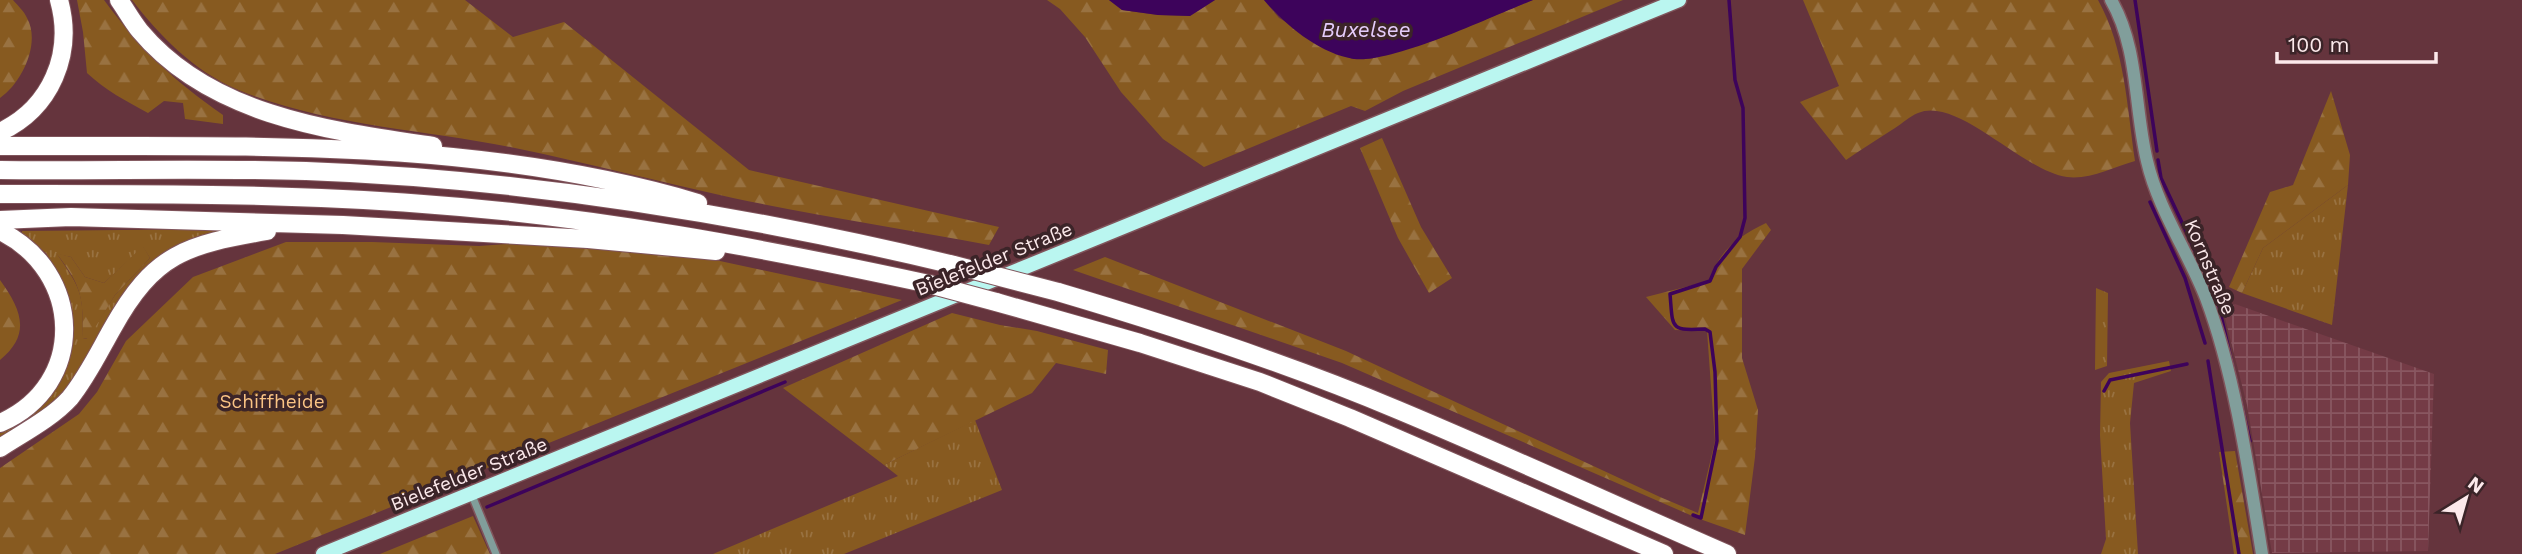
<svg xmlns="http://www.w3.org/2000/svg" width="2522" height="554" font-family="'Work Sans',sans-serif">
	<defs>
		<pattern id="industrial-grid" width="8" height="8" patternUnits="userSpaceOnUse" patternTransform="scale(1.75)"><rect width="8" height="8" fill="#743b46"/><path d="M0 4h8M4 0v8" fill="none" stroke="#895761"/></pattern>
		<pattern id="grass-tufts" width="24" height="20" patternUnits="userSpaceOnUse" patternTransform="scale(1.75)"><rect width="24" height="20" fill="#875a20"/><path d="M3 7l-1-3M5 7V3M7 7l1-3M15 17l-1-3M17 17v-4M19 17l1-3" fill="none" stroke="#997241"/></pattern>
		<pattern id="forest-firs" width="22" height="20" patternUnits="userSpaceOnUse" patternTransform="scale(1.75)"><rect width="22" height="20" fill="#875a20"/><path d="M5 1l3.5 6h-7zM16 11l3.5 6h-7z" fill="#997241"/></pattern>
	</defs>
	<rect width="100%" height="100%" fill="#65343d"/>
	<!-- industrial -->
	<path fill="url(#industrial-grid)" d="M2235,304L2434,374L2428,551L2272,553L2247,405L2223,310Z"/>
	<!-- grass -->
	<path fill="url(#grass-tufts)" fill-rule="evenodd" d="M2348,185L2332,325L2242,293L2263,248Z
		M224,229V232L186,244L62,395L32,419L0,438V431L69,354L73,323L69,302L59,275L46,253L22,234V231ZM143,247L150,258L115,295L87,339L83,338C83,292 82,291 57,254L71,257L85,277L104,283Z
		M2096,288L2108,293L2107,366L2095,370Z
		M2169,361L2171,371L2134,383L2130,423L2138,554H2101L2106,539L2100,435L2101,382L2109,373Z
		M975,420L1002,490L844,554H713L898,476L884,465Z"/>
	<!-- forest -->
	<path fill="url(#forest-firs)" d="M0,0H13C18,6 24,11 27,18C41,43 22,83 0,98Z
		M77,0H104C141,50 173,80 223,115V124L185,119L183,103L164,101L148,113C126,101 105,90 87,73L83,32Z
		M132,0H465L513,37L564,22L749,170L999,227L989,245C904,229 818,216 733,198C660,182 588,163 515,148C422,129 325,126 236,89C193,70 160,36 132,0Z
		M1047,0H1109L1122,10L1158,15L1190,16L1215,0H1264L1279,18L1352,59H1370L1433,41L1533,0H1623L1403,91L1365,111L1351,106L1204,167L1163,139L1121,92L1085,37L1060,9Z
		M1803,0H2098C2125,48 2127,107 2135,161C2114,167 2089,180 2067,177C2022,171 1958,96 1918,113C1910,116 1903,123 1895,128C1879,138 1862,149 1846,160L1800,102L1839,86Z
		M2331,91L2350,155L2348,185L2263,248L2242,293L2229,287L2270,192L2293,185Z
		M1382,138L1421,227L1452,278L1429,293L1398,238L1360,148Z
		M1766,223L1771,230L1742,269V358L1758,410L1755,457L1745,535L1697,518L1342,363L1073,270L1105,257L1346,351L1660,497L1698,513L1715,441L1707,331L1675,330L1646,297L1709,281C1720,249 1738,237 1766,223Z
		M286,242H372L479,246L521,243L706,258L902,300L275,554H0V468L79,414L97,392L126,341L193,277Z
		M143,246L150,258L115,295L88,339L83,338C83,297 82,286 56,253L71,257L85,277L104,283Z
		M0,280C21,309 32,334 0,360Z
		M952,313L1000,325L1037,331L1108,350L1106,374L1056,363L1032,393L884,465L783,388Z
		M2235,451L2253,554H2234L2219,452Z
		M473,516L490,554H380Z"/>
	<!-- water -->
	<path fill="#3d035b" d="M1109,0H1215L1190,16L1158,15L1122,10Z
		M1264,0H1533C1493,16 1392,64 1354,59C1320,54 1285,25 1264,0Z"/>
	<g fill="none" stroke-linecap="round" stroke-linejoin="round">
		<!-- stream -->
		<path stroke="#3d035b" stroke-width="3.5" d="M2135,0L2157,151
			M2158,160L2161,178L2209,280
			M2150,202L2185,278L2205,343
			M2219,307L2250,441
			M2208,361L2239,554
			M2104,391L2110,380L2187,364
			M487,507L785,382
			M1693,515L1701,518L1717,441L1715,372L1710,332L1705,329C1669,331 1673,328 1670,294L1710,281L1716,267L1740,237L1745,218L1743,108L1735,80L1729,0"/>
		<defs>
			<path id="minor" d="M471,493L496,554"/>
			<path id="tertiary" d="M2111,0C2139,48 2134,108 2147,161C2158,209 2188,252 2206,298C2235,375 2249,473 2262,554"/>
			<path id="primary" d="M323,554L1679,0"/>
			<path id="motorway" d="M119,0C126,10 132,21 140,31C211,116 331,131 433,146
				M0,132C51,108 74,54 59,0
				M0,146C231,147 475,136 698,203
				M0,170C102,171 204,168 306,171C525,179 742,214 954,265
				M0,194C141,194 282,193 423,204C594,216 762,248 929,284
				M0,220L71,217L343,225L588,239L716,251
				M0,231C83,271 88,385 0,423
				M1058,292C1173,326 1287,363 1398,410C1508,456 1617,506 1727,554
				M996,302L1140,343L1260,382L1350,418L1664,554
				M0,448C23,433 52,418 70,398C87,377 99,352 112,329C154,253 186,245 267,231"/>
		</defs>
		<!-- minor casing -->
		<use href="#minor" stroke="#80555c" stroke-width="10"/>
		<!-- tertiary casing -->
		<use href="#tertiary" stroke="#80555c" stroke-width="15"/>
		<!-- primary casing -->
		<use href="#primary" stroke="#80555c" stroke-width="17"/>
		<!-- motorway casing -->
		<use href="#motorway" stroke="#80555c" stroke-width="20"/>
		<!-- minor -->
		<use href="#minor" stroke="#819e9b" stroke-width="7"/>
		<!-- tertiary -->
		<use href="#tertiary" stroke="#819e9b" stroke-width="12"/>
		<!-- primary -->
		<use href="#primary" stroke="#baf6f0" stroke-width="14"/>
		<!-- motorway -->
		<use href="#motorway" stroke="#fff" stroke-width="18"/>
		<defs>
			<path id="motorway-bridge" d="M954,265L1058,292
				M929,284L996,302"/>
		</defs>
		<!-- motorway-bridge casing -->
		<use href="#motorway-bridge" stroke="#80555c" stroke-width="20" stroke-linecap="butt"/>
		<!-- motorway-bridge -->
		<use href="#motorway-bridge" stroke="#fff" stroke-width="18"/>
	</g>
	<g text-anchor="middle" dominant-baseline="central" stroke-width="7" stroke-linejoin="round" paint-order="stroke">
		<!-- street labels -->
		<g font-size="19" fill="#fce9eb" stroke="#3b2428">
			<text transform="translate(994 259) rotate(-22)">Bielefelder Straße</text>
			<text transform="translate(2210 267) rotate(67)">Kornstraße</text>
			<text transform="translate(469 474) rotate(-22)">Bielefelder Straße</text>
		</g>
		<!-- park labels -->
		<g font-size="19" fill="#fac384" stroke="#3b2428">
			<text x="272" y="401">Schiffheide</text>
		</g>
		<!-- water labels -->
		<g font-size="21" font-style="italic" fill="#e4ccfa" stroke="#3b2428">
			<text x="1366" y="29">Buxelsee</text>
		</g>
	</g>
	<!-- north arrow -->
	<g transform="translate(2466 498) rotate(37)" stroke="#3b2428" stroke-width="5" paint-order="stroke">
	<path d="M0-5L12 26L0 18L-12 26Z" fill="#fce9eb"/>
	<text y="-10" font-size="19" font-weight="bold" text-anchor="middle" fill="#fce9eb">N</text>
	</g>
	<!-- scale -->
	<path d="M2277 52v10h159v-10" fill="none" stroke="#fce9eb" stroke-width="3.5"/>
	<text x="2288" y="52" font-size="21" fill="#fce9eb" stroke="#3b2428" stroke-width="5" paint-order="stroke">100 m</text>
</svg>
